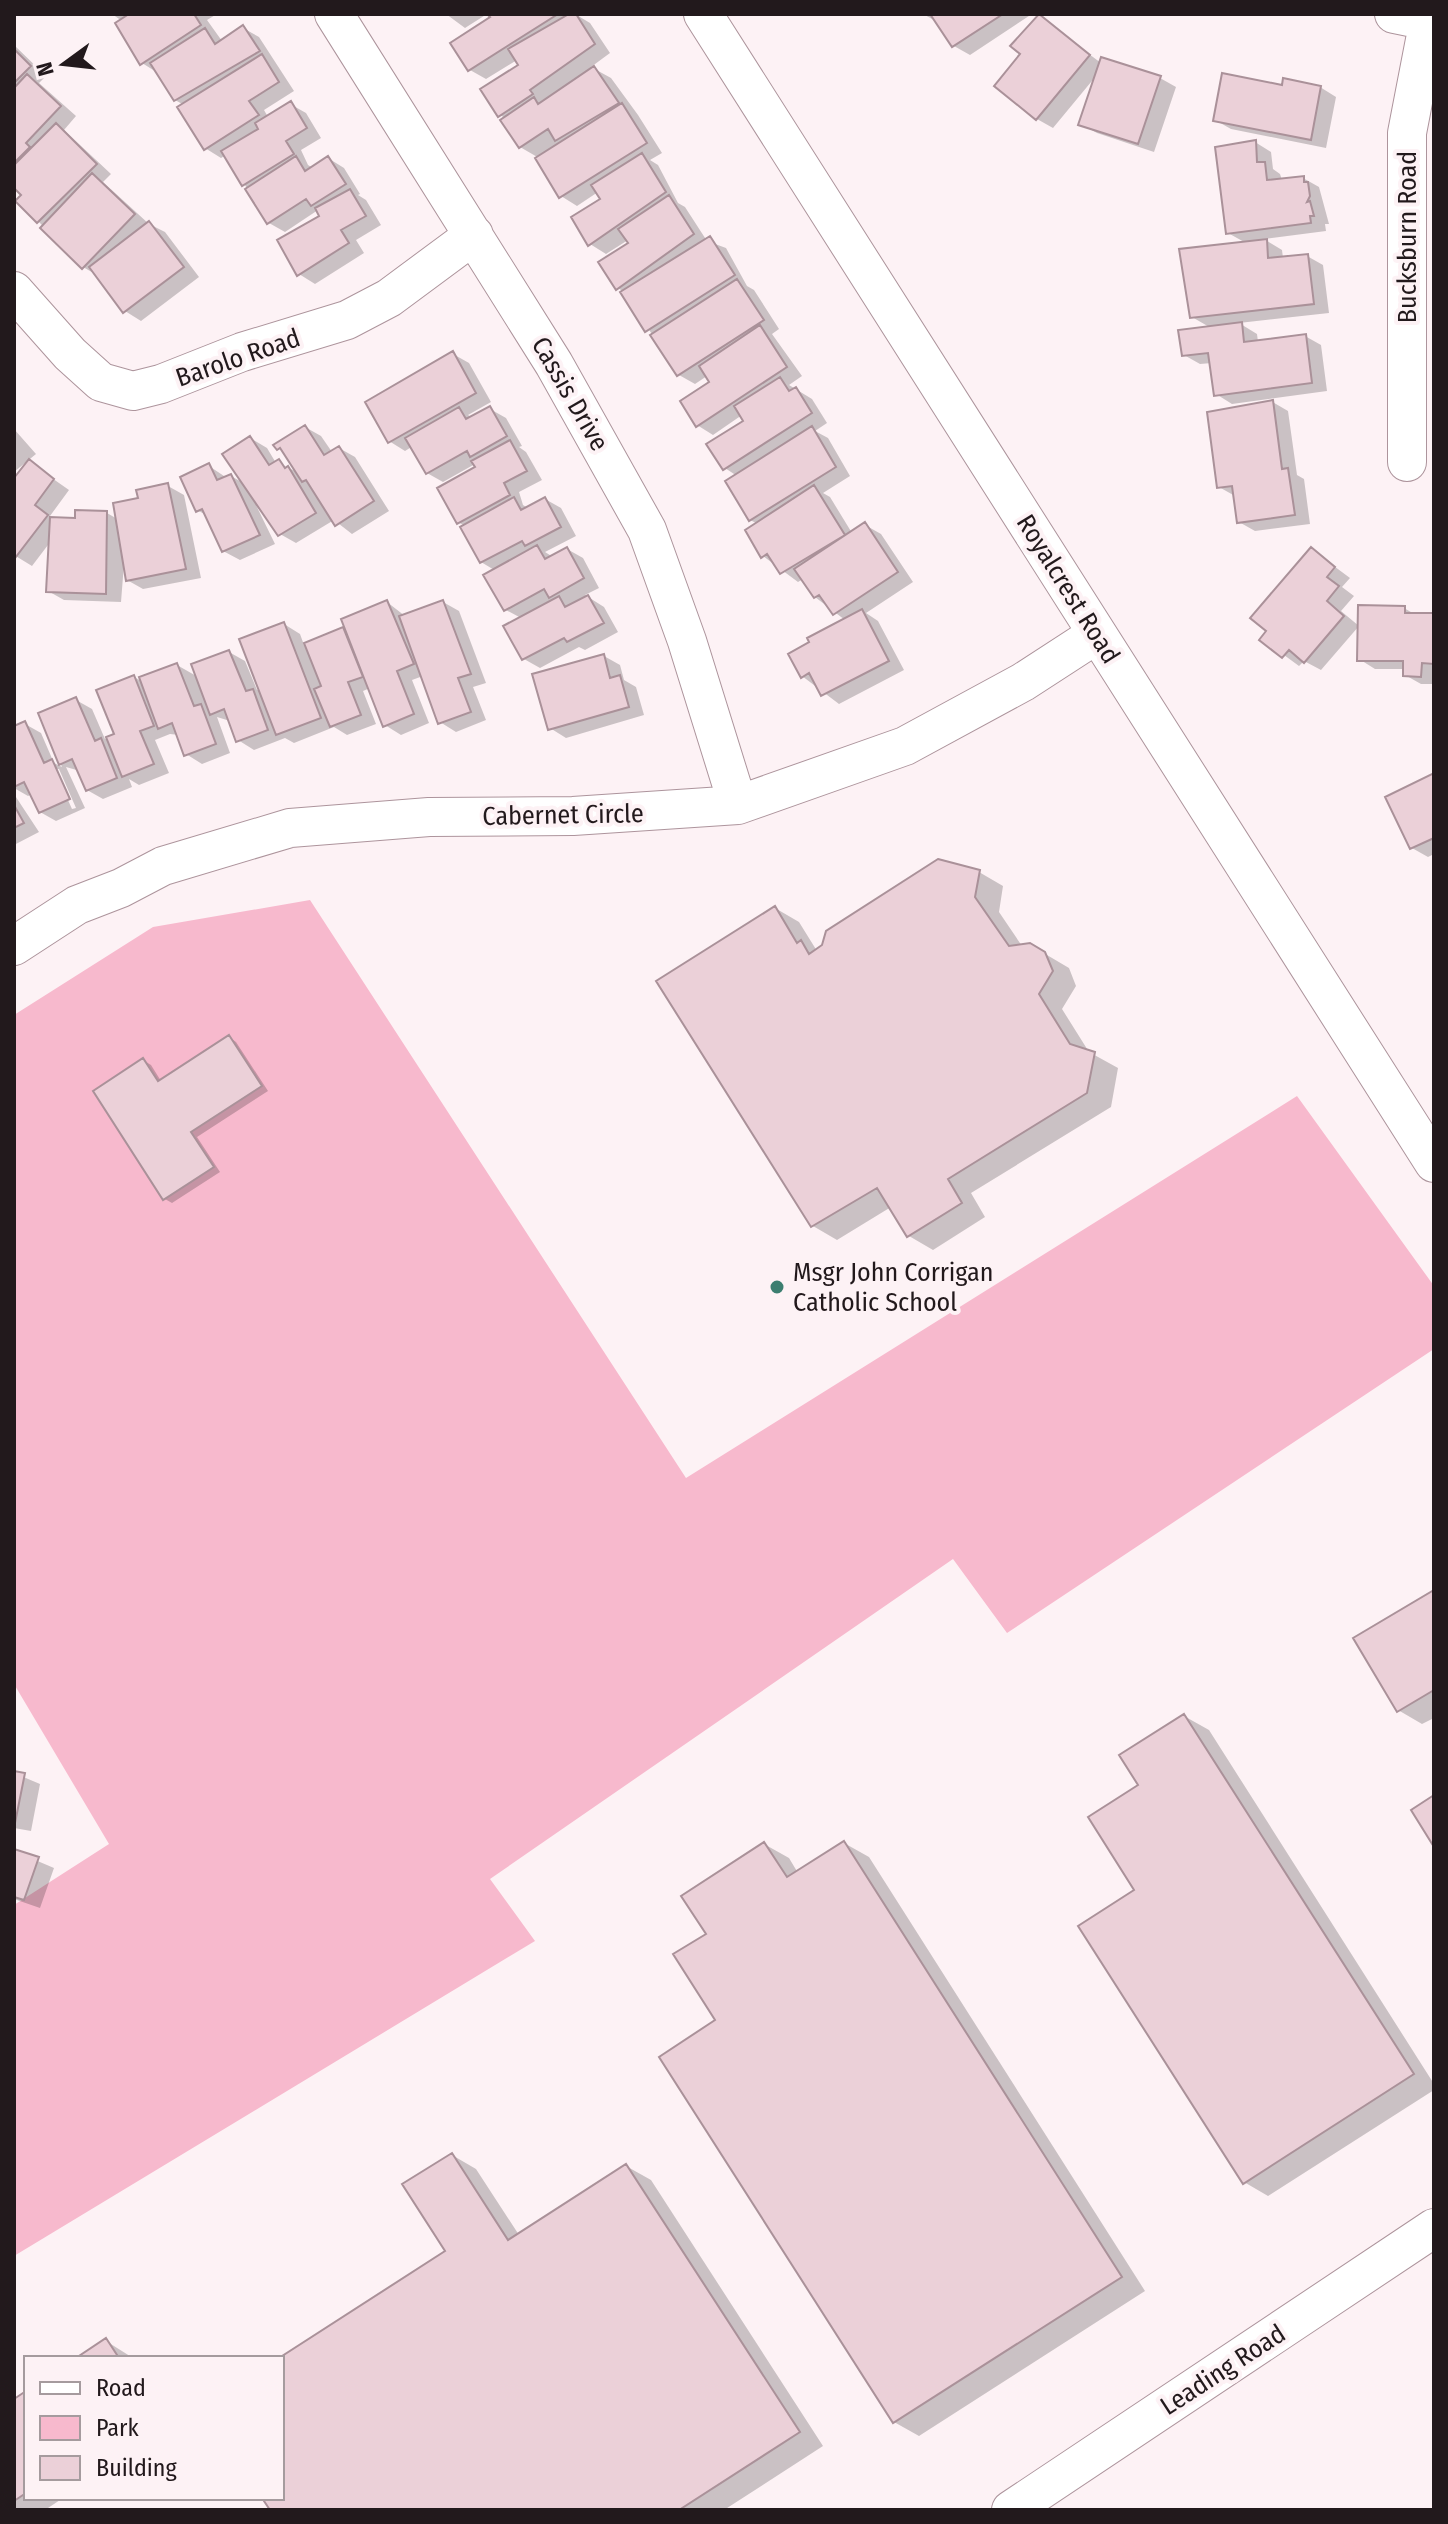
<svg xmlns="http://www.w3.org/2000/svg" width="1448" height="2524" font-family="'Fira Sans Condensed',sans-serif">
	<rect width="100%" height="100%" fill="#fdf2f5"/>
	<!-- green -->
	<path fill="#f7b9cd" d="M310,900L686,1478L1297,1096L1434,1286V1349L1007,1633L953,1559L490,1879L535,1941L14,2256V1905L109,1844L14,1684V1015L153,927Z"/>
	<!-- shadow -->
	<path fill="#0003" fill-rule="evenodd" d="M112,14H217L207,20L222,41L243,28L259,37L294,91L264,110L268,117L290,104L306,113L321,138L301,150L308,165L313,168L328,158L344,168L360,194L358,195L366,200L381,225L356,240L364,253L315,284L299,274L321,216L318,210L285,232L269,223L226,155L221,158L205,148L184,105L175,100L158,73L142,63L122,21Z
		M446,14H487L465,28Z
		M490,14H575L590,23L610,53L591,67L611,78L638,115L662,153L650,160L658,165L678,203L685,207L707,241L726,248L747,286L754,290L779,329L772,334L802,376L789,385L812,399L827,423L815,431L828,438L850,476L823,493L830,497L852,533L865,525L881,534L913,582L866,613L878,621L904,670L839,704L802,676L845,620L815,597L803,579L798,582L763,556L758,524L750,520L737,476L725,468L746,421L742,415L713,435L697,425L712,382L707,376L695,384L679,375L624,292L618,288L630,243L628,240L606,254L590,244L603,200L598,192L577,206L561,196L539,158L520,147L505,118L500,115L521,66L517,60L486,79L470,70L493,18Z
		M923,14H1032L970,55L954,46L934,20Z
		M1038,16L1101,63L1160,78L1176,87L1154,152L1097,133L1081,124L1096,76L1053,128L1037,119L1022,54Z
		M14,45L46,76L39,83L76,116L64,130L111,174L103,182L149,224L165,232L199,277L141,321L125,311L97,275L83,267L38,221L14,186Z
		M1283,87H1320L1336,97L1326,148L1231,129L1215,120Z
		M1255,142L1271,152L1273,169L1280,174L1282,180L1303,178L1319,187L1329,224H1325L1326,231L1264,239L1282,250L1283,258L1307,256L1323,265L1329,313L1239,323L1257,334L1258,342L1305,336L1321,345L1327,391L1232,404L1216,394L1212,363L1200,364L1184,355L1211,328L1192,317L1246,243L1228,233Z
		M453,354L469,363L491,402L468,415L473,418L490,409L506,418L522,446L519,447L526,452L542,480L519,492L523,505L528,508L545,499L561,508L576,536L545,552L553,557L567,549L583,558L599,588L585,595L604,607L618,632L585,650L579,647L540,668L524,659L521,618L506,610L496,571L481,562L465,526L458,522L478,468L475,464L443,482L427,473L413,446L405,451L389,441Z
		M1269,400L1288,411L1297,475L1304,479L1310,524L1255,531L1239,522L1235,496L1219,487Z
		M305,427L321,436L332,452L339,448L355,457L389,511L352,534L334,520L296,543L280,534L255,503L275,544L240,560L223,551L208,516L197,510L209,466L227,478L231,476L245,484L250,438L267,448L276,463L298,472L285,452L278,448Z
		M14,429L36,454L14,472Z
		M29,462L69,490L50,516L55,519L77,520L107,513L119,520L140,500L168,486L184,495L201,578L143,589L127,580L124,564L121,602L64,600L48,591L51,541L32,566L14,555V481Z
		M1311,549L1350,578L1342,587L1354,596L1341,611L1359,626L1321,670L1304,661L1299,666L1262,639Z
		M387,602L405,616L443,602L459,611L486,683L473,687L486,720L456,732L440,722L423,676L412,680L429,723L401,735L385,725L370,688L363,691L376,724L347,735L334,727L294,743L285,738L254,750L238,740L230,721L217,717L230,753L202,764L186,754L179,735L170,734L155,740L169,773L139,785L129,779L132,787L103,799L87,790L80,771L66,767L85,808L56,821L40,812L32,794L28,796L14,788V728L25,724L41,733L54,763L62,767L40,714L76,700L92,709L105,739L117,735L134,677L143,682L177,665L198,677L229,652L245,661L257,690L260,689L284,624L300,634L304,645L346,628ZM54,769H59L76,808L72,809Z
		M1404,608L1416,615H1434V684H1421L1405,675V669H1375L1359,659Z
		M604,656L620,665L624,680L636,687L644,715L566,738L550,728Z
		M1434,776V854L1428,857L1412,848Z
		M14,794L39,832L14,845Z
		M979,872L1003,886L999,912L1022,946L1030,945L1069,968L1076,986L1062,1009L1089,1052L1118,1068L1111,1107L971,1193L985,1217L933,1250L909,1236L891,1207L837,1240L813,1226L775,908L799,922L817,951Z
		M229,1037L236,1042L268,1091L197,1137L220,1172L172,1203L165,1199L143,1060L151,1065L161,1081Z
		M1434,1593V1718L1422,1724L1398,1710Z
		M1184,1716L1209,1730L1434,2084V2090L1268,2196L1244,2182L1137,1890L1141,1786Z
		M14,1773L40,1784L31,1831L14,1828Z
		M844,1843L869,1857L1145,2291L919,2436L894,2422L718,2021L708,1935L764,1844L789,1858L798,1873Z
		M14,1851L54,1868L40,1908L14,1899Z
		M452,2155L476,2169L519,2235L626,2166L651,2180L823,2446L724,2510H272L264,2498H282L448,2251Z
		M106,2341L133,2358H80Z
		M26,2393V2498H63L45,2510H14V2401Z"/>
	<!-- building -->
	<path fill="#ebd0d8" stroke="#aa9199" stroke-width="2" d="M129,14H194L201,25L140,65L115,23Z
		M487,14H558L468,71L450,43L490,17Z
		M569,14H576L595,44L530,90L533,94L498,117L480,89L518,65L508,49Z
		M930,14H1003L952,47Z
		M1039,14L1090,55L1036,120L994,86L1020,54L1010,46Z
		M243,25L260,51L174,101L150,63L205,28L215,44Z
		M14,49L31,66L14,83Z
		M262,54L279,82L249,101L259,115L204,150L177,107Z
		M1101,57L1161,76L1138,144L1078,125Z
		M594,66L619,103L555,141L548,129L519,148L500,120L534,97L538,104Z
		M1222,73L1282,85L1283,78L1321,86L1311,140L1213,121Z
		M27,74L61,106L26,143L30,147L14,163V88Z
		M291,101L307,128L286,141L294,154L242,186L221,151L258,129L255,123Z
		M622,103L647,143L559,198L535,158Z
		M56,123L97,164L37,223L15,201L21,195L14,188V165Z
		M1256,140L1257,162H1265L1267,180L1304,176V182H1308L1310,196L1307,202L1310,201L1314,216H1310L1311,223L1226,234L1215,147Z
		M642,153L666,192L588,246L571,217L600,199L591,185Z
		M296,156L305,171L328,156L346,184L311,206L306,199L267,224L245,189Z
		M92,173L135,214L82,269L40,228Z
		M350,189L366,216L341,230L349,243L297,276L277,240L319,216L315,208Z
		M669,195L694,234L616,290L598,262L628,243L618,229Z
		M149,221L184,267L123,313L89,267Z
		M710,236L735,275L645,332L620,292Z
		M1267,239L1268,258L1308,254L1314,304L1190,318L1179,249Z
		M737,279L764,320L677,376L650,335Z
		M1242,322L1244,342L1306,334L1312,383L1214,396L1208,353L1182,356L1178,330Z
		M760,325L787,367L696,427L680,401L709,382L699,366Z
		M453,351L476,393L388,443L365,402Z
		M780,377L789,391L796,387L812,413L723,470L706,444L743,421L734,406Z
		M1273,400L1282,469L1288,468L1295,515L1237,523L1232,486L1217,488L1207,412Z
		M490,406L507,436L470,457L467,451L426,474L405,438L459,407L466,419Z
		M305,425L324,455L339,446L374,501L335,526L306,480L302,482L280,448L277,450L273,445Z
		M812,426L836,467L749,521L725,481Z
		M250,436L269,465L279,459L285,468L288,466L316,513L278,536L222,454Z
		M510,440L527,471L504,483L510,495L457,524L437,488L475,467L471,461Z
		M29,459L54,479L35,505L48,515L15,558L14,478Z
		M209,463L217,480L231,474L260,535L222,552L202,509L196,512L180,477Z
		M168,483L186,569L126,581L113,503L138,498L136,490Z
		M814,485L845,535L780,574L767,554L761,558L745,530Z
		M514,497L521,510L545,497L561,527L525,546L522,541L480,563L460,527Z
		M75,510L107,511L106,594L46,592L50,517L75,518Z
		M865,522L898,572L833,615L819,595L814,598L794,569Z
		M537,545L545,559L567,547L584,578L549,598L544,589L504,611L483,575Z
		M1311,547L1335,567L1327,577L1339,586L1327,601L1344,616L1304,663L1289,650L1282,658L1259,640L1266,631L1250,618Z
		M588,595L604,623L567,642L564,638L522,660L503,626L559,596L565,607Z
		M387,600L414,664L397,671L414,714L383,727L341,619Z
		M443,600L471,674L458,678L471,712L438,724L399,616Z
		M1358,605L1405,606V613H1434V664L1422,663L1421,677L1403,676V661H1357Z
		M862,609L889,661L821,696L809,673L801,678L788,654L809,642L807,638Z
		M284,622L321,718L276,735L239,639Z
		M343,627L363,677L348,682L361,715L330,727L314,689L321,686L304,643Z
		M229,650L246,691L253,689L268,730L236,742L224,709L210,715L191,664Z
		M604,654L610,678L620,675L629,707L548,730L532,674Z
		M177,663L194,706L201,704L216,744L184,756L172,723L158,729L139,677Z
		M134,675L154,726L140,731L154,764L122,777L106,737L114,734L96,690Z
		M76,697L95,741L101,738L117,778L86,791L72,759L59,765L38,713Z
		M25,721L44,763L52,759L70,799L39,813L24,782L14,787V726Z
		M1434,773V838L1410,849L1385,797Z
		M14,805L24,823L14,828Z
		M938,859L980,870L975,897L1009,946L1030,943L1045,952L1053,971L1039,994L1070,1044L1095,1052L1087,1093L948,1179L962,1203L907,1237L877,1188L811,1227L656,981L775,906L797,943L801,940L809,954L822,945L826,931Z
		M229,1035L262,1086L191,1132L214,1167L163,1200L93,1091L143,1058L158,1081Z
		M1434,1590V1690L1397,1712L1353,1638Z
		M1184,1714L1414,2074L1243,2184L1078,1926L1134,1890L1088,1817L1138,1785L1119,1755Z
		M14,1771L25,1773L15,1823H14Z
		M1434,1795V1847L1411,1810Z
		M844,1841L1122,2277L893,2423L659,2057L715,2020L673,1954L706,1934L681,1896L764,1842L787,1877Z
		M14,1849L39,1857L24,1900L14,1897Z
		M452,2153L508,2240L626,2164L800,2432L679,2510H270L262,2498H282L279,2358L445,2251L402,2184Z
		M106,2338L119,2358H76Z
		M26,2391V2493L14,2501V2399Z"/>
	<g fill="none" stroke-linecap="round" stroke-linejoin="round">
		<defs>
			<path id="minor" d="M334,14L554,364L647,530L687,641L738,805
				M703,14L1434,1163
				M1394,14L1428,21
				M14,291L70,354L101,382L133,391L161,384L242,352L347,320L389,298L474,235
				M1407,462V133L1430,14
				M14,946L77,905L121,888L163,866L290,828L429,817L573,816L738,805L905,746L1023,682L1097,634
				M1011,2510L1434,2228"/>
		</defs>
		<!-- minor casing -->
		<use href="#minor" stroke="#ad949c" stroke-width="40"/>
		<!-- minor -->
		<use href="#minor" stroke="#fff" stroke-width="38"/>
	</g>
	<!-- markers -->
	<circle fill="#3c7e70" stroke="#fdf2f5" stroke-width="3" cx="777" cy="1287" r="8"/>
	<g text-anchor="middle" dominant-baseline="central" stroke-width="8" stroke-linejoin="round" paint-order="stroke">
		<!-- street labels -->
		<g font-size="26" fill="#22191c" stroke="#fdf2f5">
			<text transform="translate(1407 237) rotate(-90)">Bucksburn Road</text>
			<text transform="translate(238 358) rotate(-19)">Barolo Road</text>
			<text transform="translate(570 394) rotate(60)">Cassis Drive</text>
			<text transform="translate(1068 589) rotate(58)">Royalcrest Road</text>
			<text transform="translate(563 815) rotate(-1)">Cabernet Circle</text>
			<text transform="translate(1223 2370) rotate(-33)">Leading Road</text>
		</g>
		<!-- poi labels -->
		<g font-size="26" fill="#22191c" stroke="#fdf2f5" text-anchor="start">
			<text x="793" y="1272">Msgr John Corrigan<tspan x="793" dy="30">Catholic School</tspan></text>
		</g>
	</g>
	<!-- border -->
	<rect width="1448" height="2524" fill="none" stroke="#22191c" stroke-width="32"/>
	<!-- legend -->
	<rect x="24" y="2356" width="260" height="144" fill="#fdf2f5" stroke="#a59b9e" stroke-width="2"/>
	<rect x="40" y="2382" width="40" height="12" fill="#ffffff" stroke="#a59b9e" stroke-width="2"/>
	<text x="96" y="2396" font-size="24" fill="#22191c">Road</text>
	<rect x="40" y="2416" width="40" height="24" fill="#f7b9cd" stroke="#a59b9e" stroke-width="2"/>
	<text x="96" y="2436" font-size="24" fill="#22191c">Park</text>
	<rect x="40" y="2456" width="40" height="24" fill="#ebd0d8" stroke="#a59b9e" stroke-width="2"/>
	<text x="96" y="2476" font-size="24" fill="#22191c">Building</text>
	<!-- north arrow -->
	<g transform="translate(64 64) rotate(255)" stroke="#fdf2f5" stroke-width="6" paint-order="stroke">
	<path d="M0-6L14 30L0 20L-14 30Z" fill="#22191c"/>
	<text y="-12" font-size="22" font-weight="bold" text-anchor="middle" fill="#22191c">N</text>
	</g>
</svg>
